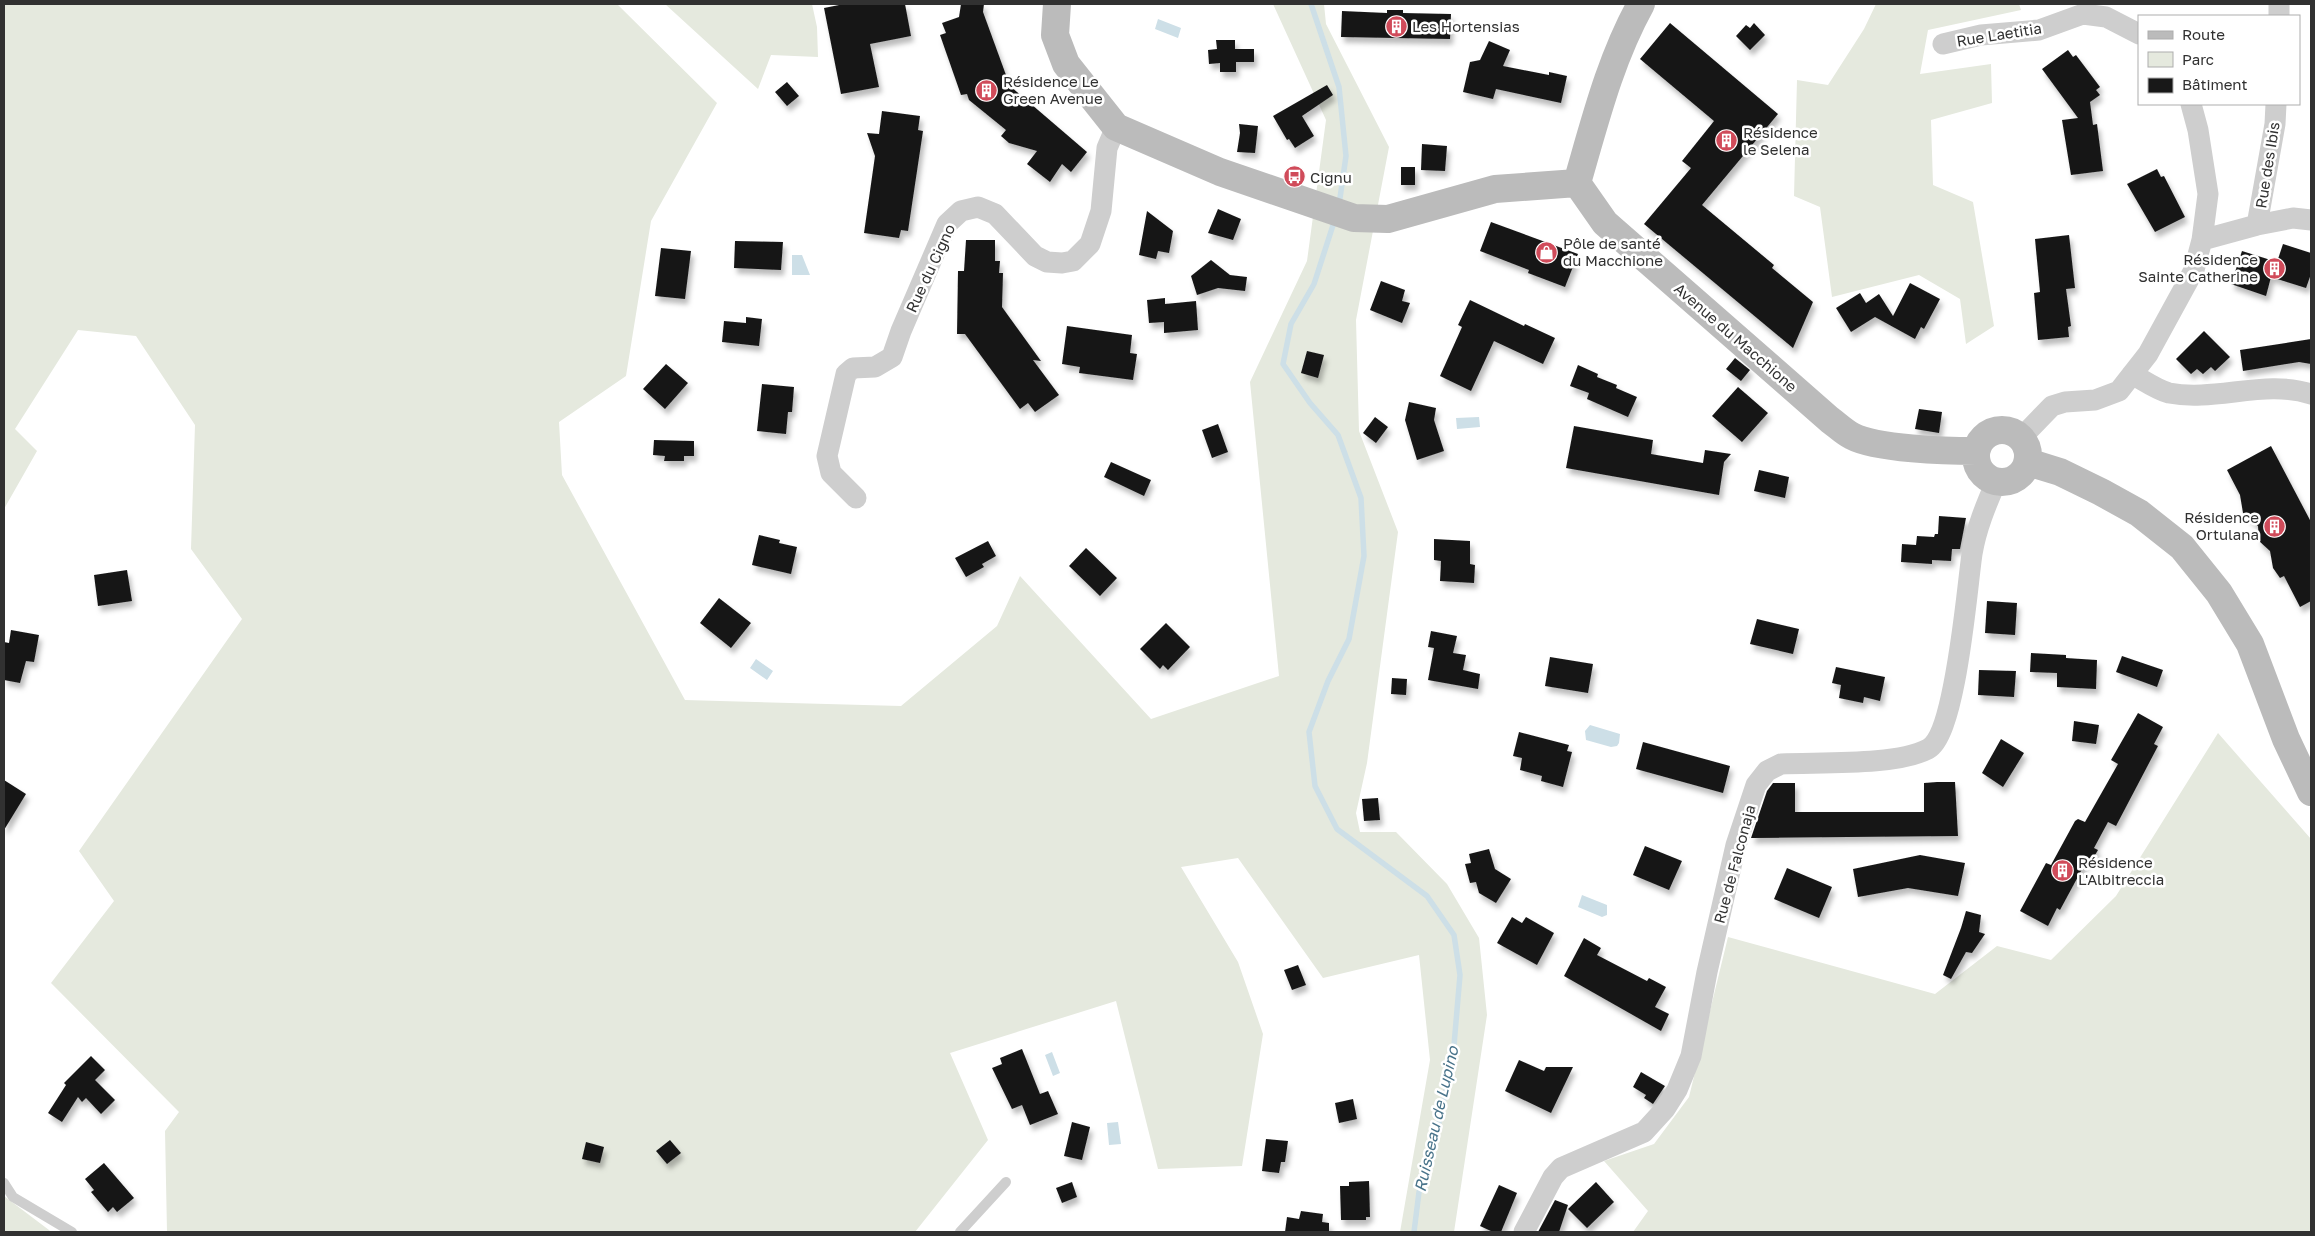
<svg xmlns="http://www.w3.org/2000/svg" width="2315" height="1236" font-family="'Golos Text',sans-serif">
	<defs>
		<filter id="shadow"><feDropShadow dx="3" dy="5.5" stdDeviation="2.5" flood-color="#0004"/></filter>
	</defs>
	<rect width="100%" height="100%" fill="#fff"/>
	<!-- green -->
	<path fill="#e5e9de" d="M4,4H617L717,103L651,221L626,376L559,422L562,475L685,700L901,706L997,626L1020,576L1151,719L1279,676L1250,382L1307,261L1326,120L1273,4H1324L1326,24L1389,147L1356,320L1359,431L1398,532L1367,763L1356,813L1360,832H1396L1447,884L1479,938L1487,1015L1454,1232H1400L1430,1060L1419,955L1323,978L1238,858L1181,867L1238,962L1263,1034L1242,1166L1158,1169L1116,1001L950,1053L988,1140L915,1232H167L165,1131L179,1112L51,983L114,901L79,851L242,619L191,549L195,425L136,336L78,330L15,429L37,451L4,509Z
		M665,4H812L817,27L818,57L771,55L758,89Z
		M1876,4H2019L2021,10L1928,30L1920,74L1991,64L1992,103L1931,120L1933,185L1973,202L1994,326L1966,344L1960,299L1919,275L1832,297L1820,207L1794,196L1797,80L1828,85L1864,29Z
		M2218,733L2311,839V1232H1633L1648,1211L1604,1161L1654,1144L1689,1097L1728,937L1935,994L1997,946L2051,960L2116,896Z
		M4,1196L49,1230L51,1232H4Z"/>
	<!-- water -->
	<path fill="#cddfe7" d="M1158,19L1181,28L1178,38L1155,29Z
		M792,255H802L810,275H792Z
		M1479,417L1480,427L1457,429L1456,418Z
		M756,659L773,671L767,680L750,668Z
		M1590,725L1620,734L1619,743L1617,746L1611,747L1586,740L1585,731Z
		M1582,895L1607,905V915L1602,917L1578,907Z
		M1052,1052L1060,1073L1053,1076L1045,1055Z
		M1118,1122L1121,1144L1109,1145L1107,1123Z"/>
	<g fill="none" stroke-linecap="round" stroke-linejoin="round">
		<!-- stream -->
		<path stroke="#cddfe7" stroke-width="5.5" d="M1311,4L1339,87L1346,156L1339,205
			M1335,219L1314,284L1291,324L1283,364L1310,403L1338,435L1361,498L1364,556L1349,639L1328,681L1309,732L1315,786L1337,829L1427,896L1454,935L1460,975L1453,1057L1439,1122L1419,1192L1414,1232"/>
	</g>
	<!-- building -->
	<path fill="#181818" filter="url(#shadow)" d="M844,4H905L911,36L870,44L879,87L841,94L824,8Z
		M961,4H984L983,12L1010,86L1087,152L1071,172L1062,164L1050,182L1027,164L1037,151L1009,143L1001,136L1006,130L969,100L967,94L961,95L940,35L946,33L942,23L959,17Z
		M1387,10H1403V13L1451,14L1450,39L1341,37L1342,11L1387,13Z
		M1670,23L1778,114L1702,205L1774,265L1772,268L1813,302L1793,348L1644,224L1691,168L1682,161L1714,121L1640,59Z
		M1754,23L1765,35L1750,50L1736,36L1746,25L1750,28Z
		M1216,40H1235V49H1254V62H1236V72H1220V63L1209,64L1208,50L1217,49Z
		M1489,41L1510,50L1503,66L1549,75V72L1567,76L1561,103L1496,89L1493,99L1463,92L1470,62L1480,60Z
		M2068,50L2073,57L2076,55L2100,87L2096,90L2100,95L2090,102L2093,125L2097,124L2103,171L2071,175L2062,120L2078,118L2042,69Z
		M787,82L799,96L787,106L775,92Z
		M1327,85L1333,95L1302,116L1314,136L1295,148L1289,139L1287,140L1273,116Z
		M882,111L920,116L918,130L923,131L908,231L901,230L899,238L864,233L875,156L867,133L879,134Z
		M1239,124L1258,126L1255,153L1237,152L1240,133Z
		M1422,144L1447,146L1445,171L1421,170Z
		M1401,167H1415V185H1401Z
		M2157,169L2161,177L2164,176L2185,217L2155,232L2127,184Z
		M1218,209L1241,219L1233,240L1208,233Z
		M1147,211L1173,231L1169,253L1158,251L1156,259L1139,255Z
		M1491,222L1578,254L1565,287L1528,273L1529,270L1480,251Z
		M2069,235L2075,288L2066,289L2071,326L2068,327L2069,337L2038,340L2034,293L2040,292L2035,239Z
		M966,240H995V261H1000L999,273H1003L1002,307L1041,361L1033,360L1059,395L1035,412L1028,403L1020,409L965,334H957L958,271H964Z
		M735,241L783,242L781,270L734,268Z
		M2283,244L2311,253V274L2306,288L2271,277L2266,296L2231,284L2242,251L2277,262Z
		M661,248L691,251L685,299L655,296Z
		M1211,260L1230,275L1247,277L1245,291L1218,288L1197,295L1191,276Z
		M1381,281L1405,290L1402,301L1410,303L1402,323L1370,310Z
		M1910,283L1940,299L1924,329L1921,327L1915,339L1875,317L1851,332L1836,308L1860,293L1866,303L1879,294L1893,316Z
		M1165,298V304L1196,301L1198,330L1164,333V322L1149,323L1147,300Z
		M1470,300L1524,326L1525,324L1555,338L1543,364L1494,341L1471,391L1440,376L1462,327L1458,325Z
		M746,317L762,319L759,346L722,342L724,321L746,323Z
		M1067,326L1132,335L1130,353L1137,354L1133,380L1079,373L1080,367L1062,364Z
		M2204,331L2230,357L2215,371L2211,367L2203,374L2197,369L2191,374L2176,359Z
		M2311,339V364L2299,362L2243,371L2240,350Z
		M1307,351L1324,355L1318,378L1301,373Z
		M1735,358L1750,370L1741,381L1726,369Z
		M666,364L688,383L665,409L643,389Z
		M1578,365L1598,374L1597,377L1617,385L1616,388L1637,397L1628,417L1587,399L1589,393L1570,386Z
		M762,384L794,387L792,412H788L786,434L757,431Z
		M1738,387L1768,413L1742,442L1712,416Z
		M1409,402L1436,408L1434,420L1444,451L1417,460L1405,420Z
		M1919,409L1942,412L1939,433L1915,429Z
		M1375,417L1388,427L1376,443L1363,433Z
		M1218,424L1228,452L1212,458L1202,430Z
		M1574,426L1653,440L1651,454L1703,463L1705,450L1731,454L1724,462L1719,495L1566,468Z
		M654,440L694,441V456H684V461H664L665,456L653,455Z
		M2271,446L2311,522V601L2300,607L2284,576L2280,578L2273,568L2270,551L2259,541L2258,526L2243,513L2240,495L2227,470Z
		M1111,462L1151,480L1144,496L1104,477Z
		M1759,470L1789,477L1785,498L1754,491Z
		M1939,516L1966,518L1960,549H1952L1951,561L1932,560V564L1901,562L1902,544L1916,545L1917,536L1934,537L1935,534H1938Z
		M759,535L780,540L779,543L797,547L791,574L752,565Z
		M1434,539L1470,541V564L1475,565L1474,583L1440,581L1441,561L1434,560Z
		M988,541L996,556L982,564L984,567L966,577L955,558Z
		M1086,548L1117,578L1100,596L1069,566Z
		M127,570L132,601L98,606L94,575Z
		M719,598L751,623L731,648L700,623Z
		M1987,601L2017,603L2015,635L1985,633Z
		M1757,619L1799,629L1793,654L1750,644Z
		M1166,623L1190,647L1168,670L1163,665L1160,669L1140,649Z
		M11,630L39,635L34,662L26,661L20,683L4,680V642L9,643Z
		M1431,631L1457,636L1453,653L1466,655L1463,670L1480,674L1478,689L1428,680L1434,648L1428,647Z
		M2031,653L2066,655V658L2097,660L2096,689L2057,687V673L2030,672Z
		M2122,656L2163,670L2157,687L2116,672Z
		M1550,657L1593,664L1588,693L1545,686Z
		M1836,667L1885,677L1880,701L1864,697L1863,703L1839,698L1841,685L1832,683Z
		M1979,670L2016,671L2014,697L1978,695Z
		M1392,678L1407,679L1406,695L1391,694Z
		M2138,713L2163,727L2154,744L2158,746L2116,826L2108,822L2094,848L2098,850L2091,862L2087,860L2060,910L2057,908L2048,926L2020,911L2046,863L2051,865L2075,821L2078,819L2085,822L2118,764L2111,760Z
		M2074,721L2099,725L2096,744L2072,741Z
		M1519,732L1569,745L1567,751L1572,752L1563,787L1541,781L1542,776L1520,770L1522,758L1513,756Z
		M2001,739L2024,753L2003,787L1982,773Z
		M1643,742L1730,766L1723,793L1636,769Z
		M4,780L26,794L4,830Z
		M1937,782H1955L1958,836L1751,838L1767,791L1773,783H1795V812H1924V783Z
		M1378,798L1380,820L1364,821L1362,799Z
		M1645,846L1682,861L1669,890L1633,875Z
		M1489,849L1495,869L1511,879L1496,903L1479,893L1476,882L1470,883L1465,864L1471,863L1469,854Z
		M1920,855L1965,863L1958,896L1908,888L1858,897L1853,869Z
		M1787,868L1832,887L1819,918L1774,899Z
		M1966,911L1981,915L1979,932L1985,934L1972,953L1966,952L1951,979L1943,975L1961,928Z
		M1512,917L1522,923L1526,917L1554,933L1537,965L1497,943Z
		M1584,938L1601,948L1597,955L1647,981L1649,978L1666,987L1655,1007L1669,1014L1661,1031L1564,976Z
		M1298,965L1306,985L1292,990L1284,970Z
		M1022,1049L1040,1094L1048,1091L1058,1114L1030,1125L1022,1105L1012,1109L992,1068L1002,1064L1000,1058Z
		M91,1056L105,1070L95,1080L115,1100L101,1114L86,1098L82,1102L78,1097L62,1122L48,1113L66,1085L64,1083Z
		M1519,1060L1544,1071L1546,1067H1573L1551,1113L1505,1091Z
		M1641,1072L1665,1086L1653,1104L1644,1098L1646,1095L1633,1087Z
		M1353,1099L1357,1119L1339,1123L1335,1103Z
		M1072,1122L1090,1127L1082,1160L1064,1156Z
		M1266,1139L1288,1141L1285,1162H1281L1279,1173L1262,1171Z
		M670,1140L681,1153L667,1164L656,1151Z
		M586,1142L604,1147L600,1163L582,1159Z
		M104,1163L134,1198L117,1212L113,1207L108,1212L91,1192L94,1190L85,1179Z
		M1369,1181L1370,1217H1366V1220H1341L1340,1186H1349V1182Z
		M1072,1182L1077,1197L1062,1203L1056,1188Z
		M1596,1182L1614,1202L1587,1228L1568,1209Z
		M1499,1185L1517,1193L1501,1232H1493L1480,1226Z
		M1555,1200L1568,1205L1559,1232H1538Z
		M1301,1211L1323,1214L1322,1222L1329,1223V1232H1285L1287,1217L1299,1219Z"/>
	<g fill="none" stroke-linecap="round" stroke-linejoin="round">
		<!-- lane -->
		<path stroke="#cecece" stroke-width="10" d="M4,1183L13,1197L72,1232
			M960,1232L1006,1182"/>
		<!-- street -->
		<path stroke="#cecece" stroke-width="21" d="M2279,16V4
			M1943,44L1981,35L2039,30L2083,14L2106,17L2139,34
			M2257,225L2293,218L2311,220
			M2202,240L2257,225L2275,124L2276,104
			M2132,374C2143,380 2157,390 2169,393C2216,402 2265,379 2311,394
			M2021,438L2052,406L2065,402L2095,400L2119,391L2148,354L2194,270L2202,240L2208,194L2198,130L2191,104
			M856,498L831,473L827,456L846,374L853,368L875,367L892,357L901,331L947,224L961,211L978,207L995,214L1035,256L1047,262L1062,263L1073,261L1090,244L1101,211L1107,148L1116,127
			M1524,1232L1553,1177L1561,1168L1644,1132L1665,1109L1677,1090L1691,1056L1707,972L1736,845L1756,785L1767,771L1781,764C1820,762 1896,766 1928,749C1956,734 1967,587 1972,554C1976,529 1986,505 1996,482"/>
		<!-- secondary -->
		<path stroke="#bbb" stroke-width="28" d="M1057,4L1055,35L1066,64L1116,127L1220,172L1354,218L1388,219L1495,189L1577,183
			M1577,183L1605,223L1830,420C1837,425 1844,432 1852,436C1876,449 1947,451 1976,451
			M1577,183C1595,121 1610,60 1641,4
			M1976 456a26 26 0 1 1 52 0a26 26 0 1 1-52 0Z
			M2028,462L2060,472L2101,492L2139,513L2182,547L2219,593L2250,644L2286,739L2311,792"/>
	</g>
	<!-- icons -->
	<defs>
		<symbol id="building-disc" viewBox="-11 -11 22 22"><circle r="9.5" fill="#d04b5a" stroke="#fff"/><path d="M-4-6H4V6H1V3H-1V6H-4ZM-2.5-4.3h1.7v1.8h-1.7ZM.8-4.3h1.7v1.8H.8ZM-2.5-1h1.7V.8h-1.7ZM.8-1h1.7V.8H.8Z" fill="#fff"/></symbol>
		<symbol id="bus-disc" viewBox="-11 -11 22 22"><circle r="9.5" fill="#d04b5a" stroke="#fff"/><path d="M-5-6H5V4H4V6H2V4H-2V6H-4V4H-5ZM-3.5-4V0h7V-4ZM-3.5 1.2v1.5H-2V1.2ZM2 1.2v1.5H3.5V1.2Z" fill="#fff"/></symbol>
		<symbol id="shop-disc" viewBox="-11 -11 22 22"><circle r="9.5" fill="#d04b5a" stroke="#fff"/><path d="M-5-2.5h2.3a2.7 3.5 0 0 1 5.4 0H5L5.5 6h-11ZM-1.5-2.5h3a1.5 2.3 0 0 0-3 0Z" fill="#fff"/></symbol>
	</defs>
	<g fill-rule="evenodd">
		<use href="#building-disc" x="1384" y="14" width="25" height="25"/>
		<use href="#building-disc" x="974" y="78" width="25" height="25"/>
		<use href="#building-disc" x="1714" y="128" width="25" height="25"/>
		<use href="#bus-disc" x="1282" y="164" width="25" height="25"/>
		<use href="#shop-disc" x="1534" y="240" width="25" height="25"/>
		<use href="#building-disc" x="2262" y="256" width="25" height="25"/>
		<use href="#building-disc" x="2262" y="514" width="25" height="25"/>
		<use href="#building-disc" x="2050" y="858" width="25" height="25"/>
	</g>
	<g text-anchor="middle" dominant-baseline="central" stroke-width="5" stroke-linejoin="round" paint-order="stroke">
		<!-- poi labels -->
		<g font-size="15" fill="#313131" stroke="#fff" text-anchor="start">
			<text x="1412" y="26">Les Hortensias</text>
			<text x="1003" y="81">Résidence Le<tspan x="1003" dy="17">Green Avenue</tspan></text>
			<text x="1743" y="132">Résidence<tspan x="1743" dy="17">le Selena</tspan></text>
			<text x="1310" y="177">Cignu</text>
			<text x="1563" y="243">Pôle de santé<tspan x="1563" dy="17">du Macchione</tspan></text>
			<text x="2258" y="259" text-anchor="end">Résidence<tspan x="2258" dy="17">Sainte Catherine</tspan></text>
			<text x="2259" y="517" text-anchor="end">Résidence<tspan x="2259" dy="17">Ortulana</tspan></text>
			<text x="2078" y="862">Résidence<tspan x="2078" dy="17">L'Albitreccia</tspan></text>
		</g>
		<!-- street labels -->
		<g font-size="15" fill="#313131" stroke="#fff">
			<text transform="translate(1999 34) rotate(-9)">Rue Laetitia</text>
			<text transform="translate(2267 165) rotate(-81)">Rue des Ibis</text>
			<text transform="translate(930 268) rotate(-65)">Rue du Cigno</text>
			<text transform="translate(1736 337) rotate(41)">Avenue du Macchione</text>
			<text transform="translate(1734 864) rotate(-75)">Rue de Falconaja</text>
		</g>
		<!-- water labels -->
		<g font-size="16" font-style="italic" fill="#48738a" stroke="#fff">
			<text transform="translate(1436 1119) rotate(-77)">Ruisseau de Lupino</text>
		</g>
	</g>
	<!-- border -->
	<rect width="2315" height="1236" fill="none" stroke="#313131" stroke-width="10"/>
	<!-- legend -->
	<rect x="2138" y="15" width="162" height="90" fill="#ffffff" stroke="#adadad"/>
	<rect x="2148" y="31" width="25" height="8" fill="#bbbbbb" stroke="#adadad"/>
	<text x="2182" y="40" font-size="15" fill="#313131">Route</text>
	<rect x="2148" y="52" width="25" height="15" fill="#e5e9de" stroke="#adadad"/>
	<text x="2182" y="65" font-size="15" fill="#313131">Parc</text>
	<rect x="2148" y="78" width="25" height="15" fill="#181818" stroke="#adadad"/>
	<text x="2182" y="90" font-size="15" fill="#313131">Bâtiment</text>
</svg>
